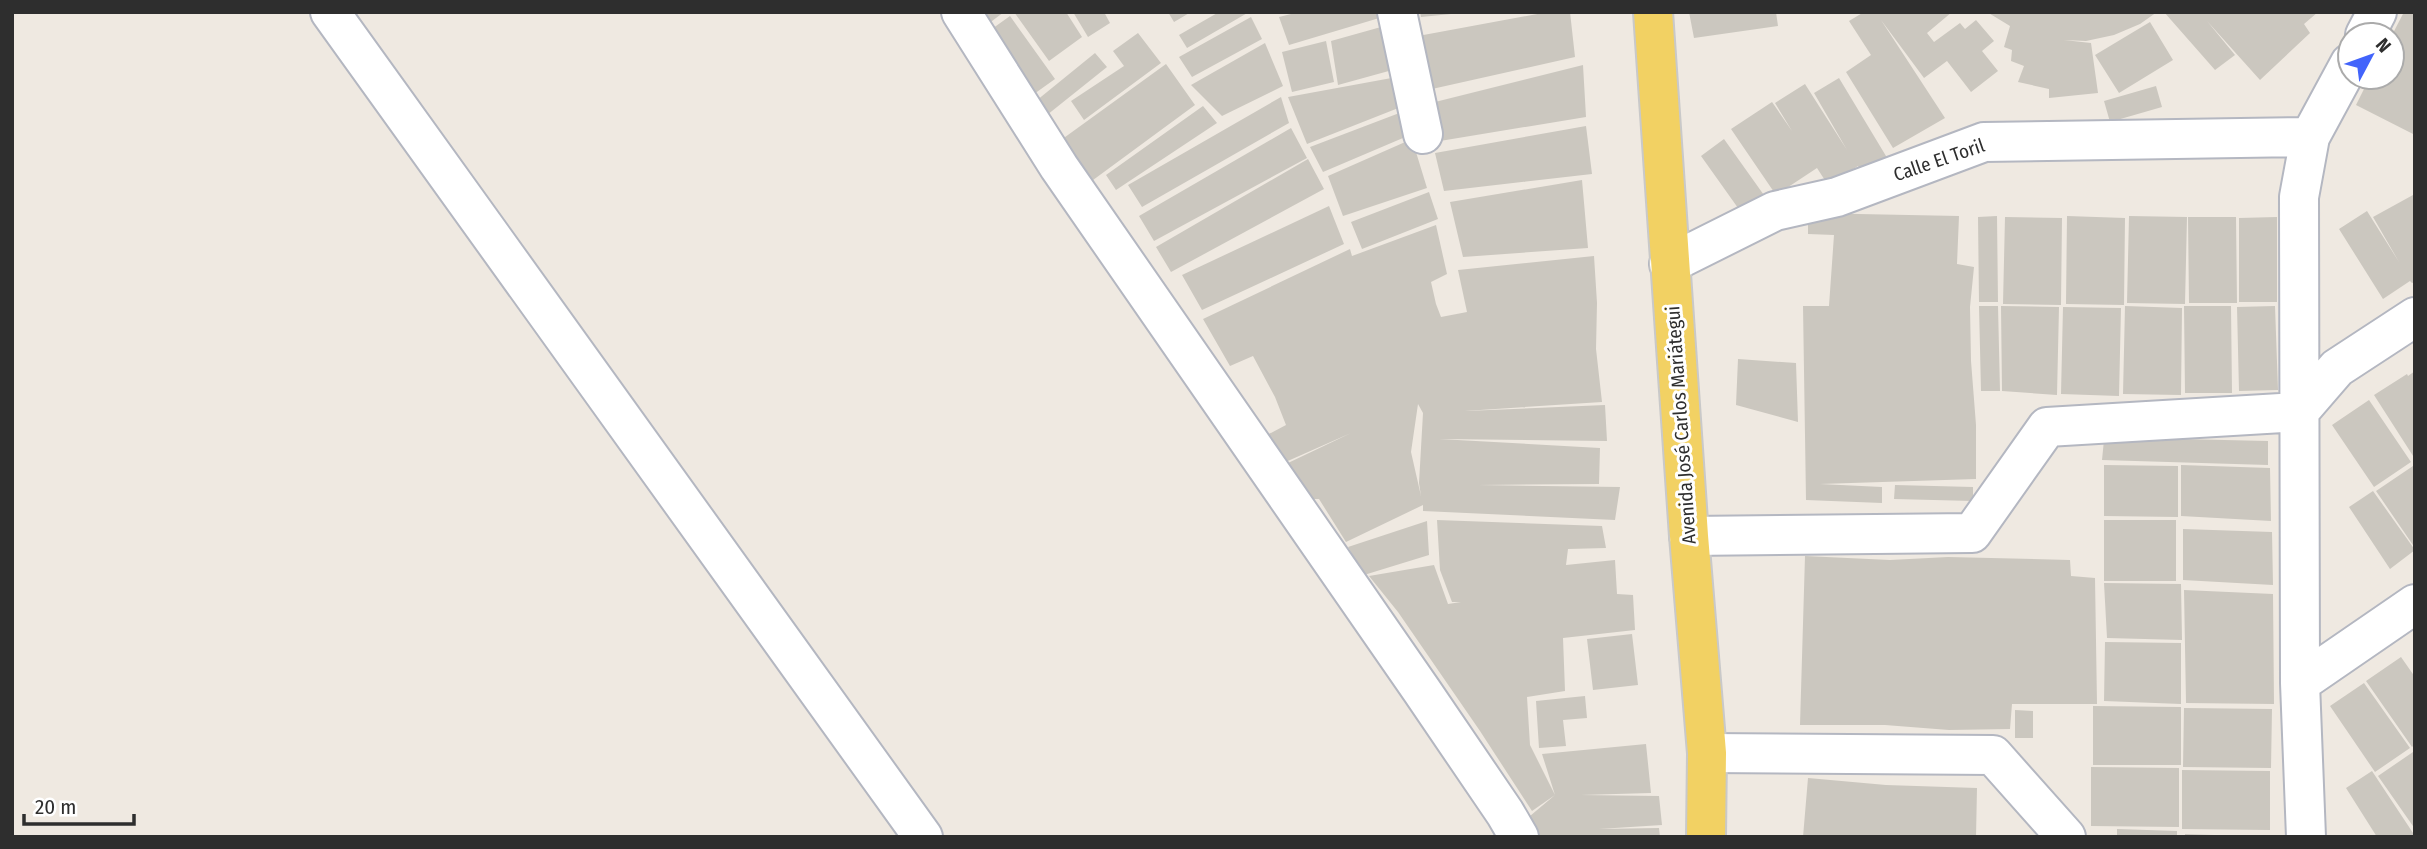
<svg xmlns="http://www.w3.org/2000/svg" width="2427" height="849" font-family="'Fira Sans Condensed',sans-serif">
	<rect width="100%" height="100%" fill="#efe9e1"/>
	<!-- building -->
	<path fill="#cbc7bf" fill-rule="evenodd" d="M979,12H1004L988,24Z
		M1014,12H1066L1082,37L1049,61Z
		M1073,12H1104L1110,23L1088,37Z
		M1168,12H1191L1174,22Z
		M1219,12H1249L1187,48L1179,35Z
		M1299,12H1385L1386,16L1289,45L1279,17Z
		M1420,12H1450L1451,14L1421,17Z
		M1548,12H1570L1575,57L1432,89L1418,36Z
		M1689,12H1776L1778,26L1694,38Z
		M1864,12H1952L1927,33L1934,42L1960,23L1965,29L1976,20L1994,41L1982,51L1998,71L1971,92L1947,61L1924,78L1881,20L1945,118L1893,148L1846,72L1871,55L1849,21Z
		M1987,12H2157L2140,24L2114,35L2086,41L2064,40L2091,43L2098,93L2049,98V89L2018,82L2024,66L2011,61L2012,50L2004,47L2010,26Z
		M2164,12H2318L2304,24L2310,33L2260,80L2207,21L2235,55L2215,70Z
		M2404,12H2415V135L2356,105L2370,77H2392V35Z
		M1010,16L1055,79L1034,94L989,31Z
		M1251,17L1262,39L1192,77L1179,57Z
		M2150,22L2173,60L2119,93L2095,55Z
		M1381,27L1396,69L1338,85L1331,41Z
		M1138,33L1161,63L1084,120L1071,101L1124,66L1113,51Z
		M1326,41L1334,82L1292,92L1282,52Z
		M1265,43L1283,86L1222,116L1191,85Z
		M1095,53L1107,67L1042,119L1031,105Z
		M1166,64L1195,105L1089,183L1061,140Z
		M1583,65L1586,117L1440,141L1431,103Z
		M1397,77L1406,105L1307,144L1288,97Z
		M1839,78L1889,161L1864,176L1858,166L1828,185L1817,168L1776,195L1731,129L1772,102L1792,131L1775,103L1805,84L1847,150L1814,93Z
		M2156,86L2162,107L2110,122L2104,101Z
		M1281,97L1289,123L1142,207L1128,185Z
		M1203,106L1217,123L1116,190L1106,175Z
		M1402,112L1410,135L1323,172L1310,147Z
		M1586,126L1592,174L1444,191L1435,153Z
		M1291,128L1307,158L1154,241L1139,216Z
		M1412,139L1427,188L1343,216L1328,176Z
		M1724,139L1766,198L1743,215L1701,156Z
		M1308,159L1324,189L1171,272L1156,247Z
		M1582,180L1588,248L1463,257L1450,202Z
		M1429,192L1438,219L1362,249L1351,222Z
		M2413,195L2415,198V282L2412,283L2410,281L2383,299L2339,229L2367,211L2399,262L2373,217Z
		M1329,206L1344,244L1202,310L1182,275Z
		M1808,213L1959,216L1957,264L1974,267L1970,307L1971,361L1976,425V479L1820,484L1882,487V503L1806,500L1803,306H1829L1834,235L1808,234Z
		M1997,216L1998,302H1979L1978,217Z
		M2067,216L2125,218L2124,305L2066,304Z
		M2129,216L2187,217L2185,304L2127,303Z
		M2005,217L2062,218L2061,305L2003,304Z
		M2188,217H2236L2237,303H2189Z
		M2277,217V302H2239V218Z
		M1436,225L1447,274L1431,282L1436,304L1441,317L1467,312L1458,270L1594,256L1597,303L1596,349L1602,402L1465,411L1605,405L1607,441L1439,439L1600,448L1599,484L1478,485L1620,487L1615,520L1423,511V505L1346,542L1319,499H1313L1288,463L1351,433L1281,464L1265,436L1286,425L1275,397L1253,356L1230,366L1203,319L1350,249L1352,256ZM1418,404L1423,413L1419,483L1421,496L1411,452Z
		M1979,306H1998L2000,391H1981Z
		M2001,306L2059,307L2057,395L2002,391Z
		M2125,306L2182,308L2181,395L2123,394Z
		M2184,306H2231L2232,393H2185Z
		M2275,306L2278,390L2239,391L2237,307Z
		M2063,307L2121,308L2119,396L2061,394Z
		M1738,359L1796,363L1798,422L1736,405Z
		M2415,371V459L2374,395L2407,374L2408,376Z
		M2369,400L2411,462L2374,487L2332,425Z
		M2180,439L2268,441V465L2102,460L2104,440Z
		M2104,465L2178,466V517L2104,516Z
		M2181,465L2270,468L2271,521L2181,516Z
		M2413,466L2415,468V548L2376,491Z
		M1895,485L1973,487V501L1894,499Z
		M2373,491L2415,550L2390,569L2349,507Z
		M1437,520L1602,526L1606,548L1568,549L1566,565L1615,560L1617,594L1633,595L1635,630L1563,638L1565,691L1527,697L1530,745L1555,795L1532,811L1480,731L1398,612L1369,576L1434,565L1448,604L1461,602H1452L1440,570Z
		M2104,520H2176V581H2104Z
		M1427,521L1429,555L1364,575L1348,547Z
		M2183,529L2272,532L2273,585L2183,580Z
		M1805,556L1890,560L1948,557L2070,560L2071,576L2095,578L2097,704H2012L2010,729L1949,730L1885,725H1800Z
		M2104,583L2181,584L2182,640L2107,638Z
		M2184,590L2273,594L2274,704L2186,703Z
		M1632,634L1638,685L1593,690L1587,639Z
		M2105,642L2181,643V704L2104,701Z
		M2401,657L2415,677V744L2412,747L2366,681Z
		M2364,683L2410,748L2375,772L2330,706Z
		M1585,696L1587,718L1563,720L1566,746L1539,748L1536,701Z
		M2093,706L2181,707V765H2093Z
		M2184,708L2272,709L2271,768L2183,767Z
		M2015,710L2033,711V738H2015Z
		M1646,744L1651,793L1581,795L1659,796L1662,825L1599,829L1659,828L1660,837H1540L1530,816L1555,795L1542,754Z
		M2413,752L2415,755V829L2378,776Z
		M2091,767L2179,768V827L2091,826Z
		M2182,770L2270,771V830L2182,829Z
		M2372,771L2415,836V837H2377L2346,788Z
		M1808,778L1886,785L1977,788L1976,837H1803Z
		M2117,829L2177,831V837H2117Z
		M2185,834L2214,835V837H2185Z"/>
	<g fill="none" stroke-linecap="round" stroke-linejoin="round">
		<defs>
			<path id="minor" d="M330,12L923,837
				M961,12L1059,167L1422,691L1505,813L1519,837
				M1397,12L1423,134
				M2365,35L2377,12
				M1669,264L1775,211L1837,197L1984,142L2310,137
				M1689,536L1972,533L2047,427L2299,412L2337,368L2415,317
				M2300,683L2415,604
				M1707,753L1993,755L2066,837
				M2306,837L2300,683L2299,197L2310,137L2350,63"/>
			<path id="major" d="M1653,12L1689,536L1707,753L1706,837"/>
		</defs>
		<!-- minor casing -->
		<use href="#minor" stroke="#b4b7c1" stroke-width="42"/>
		<!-- major casing -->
		<use href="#major" stroke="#c9c9c9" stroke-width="42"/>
		<!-- minor -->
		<use href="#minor" stroke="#fff" stroke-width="38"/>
		<!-- major -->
		<use href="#major" stroke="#f2d163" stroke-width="38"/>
	</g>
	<g text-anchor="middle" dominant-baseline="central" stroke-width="6" stroke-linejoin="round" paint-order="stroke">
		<!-- street labels -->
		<g font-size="19" fill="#2e2e2e" stroke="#fff">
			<text transform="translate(1939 160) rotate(-19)">Calle El Toril</text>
			<text transform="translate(1681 425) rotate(-94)">Avenida José Carlos Mariátegui</text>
		</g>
	</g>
	<!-- border -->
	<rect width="2427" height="849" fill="none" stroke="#2e2e2e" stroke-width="28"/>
	<!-- north arrow -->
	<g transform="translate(2371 56) rotate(49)"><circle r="33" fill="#ffffff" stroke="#ababab" stroke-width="2"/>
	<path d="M0-5L12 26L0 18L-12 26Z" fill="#4264fb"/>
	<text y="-10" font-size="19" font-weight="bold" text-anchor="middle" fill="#2e2e2e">N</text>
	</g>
	<!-- scale -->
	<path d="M24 814v10h110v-10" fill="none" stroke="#2e2e2e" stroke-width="3.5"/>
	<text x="35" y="814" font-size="21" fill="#2e2e2e" stroke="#ffffff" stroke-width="5" paint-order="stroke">20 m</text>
</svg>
